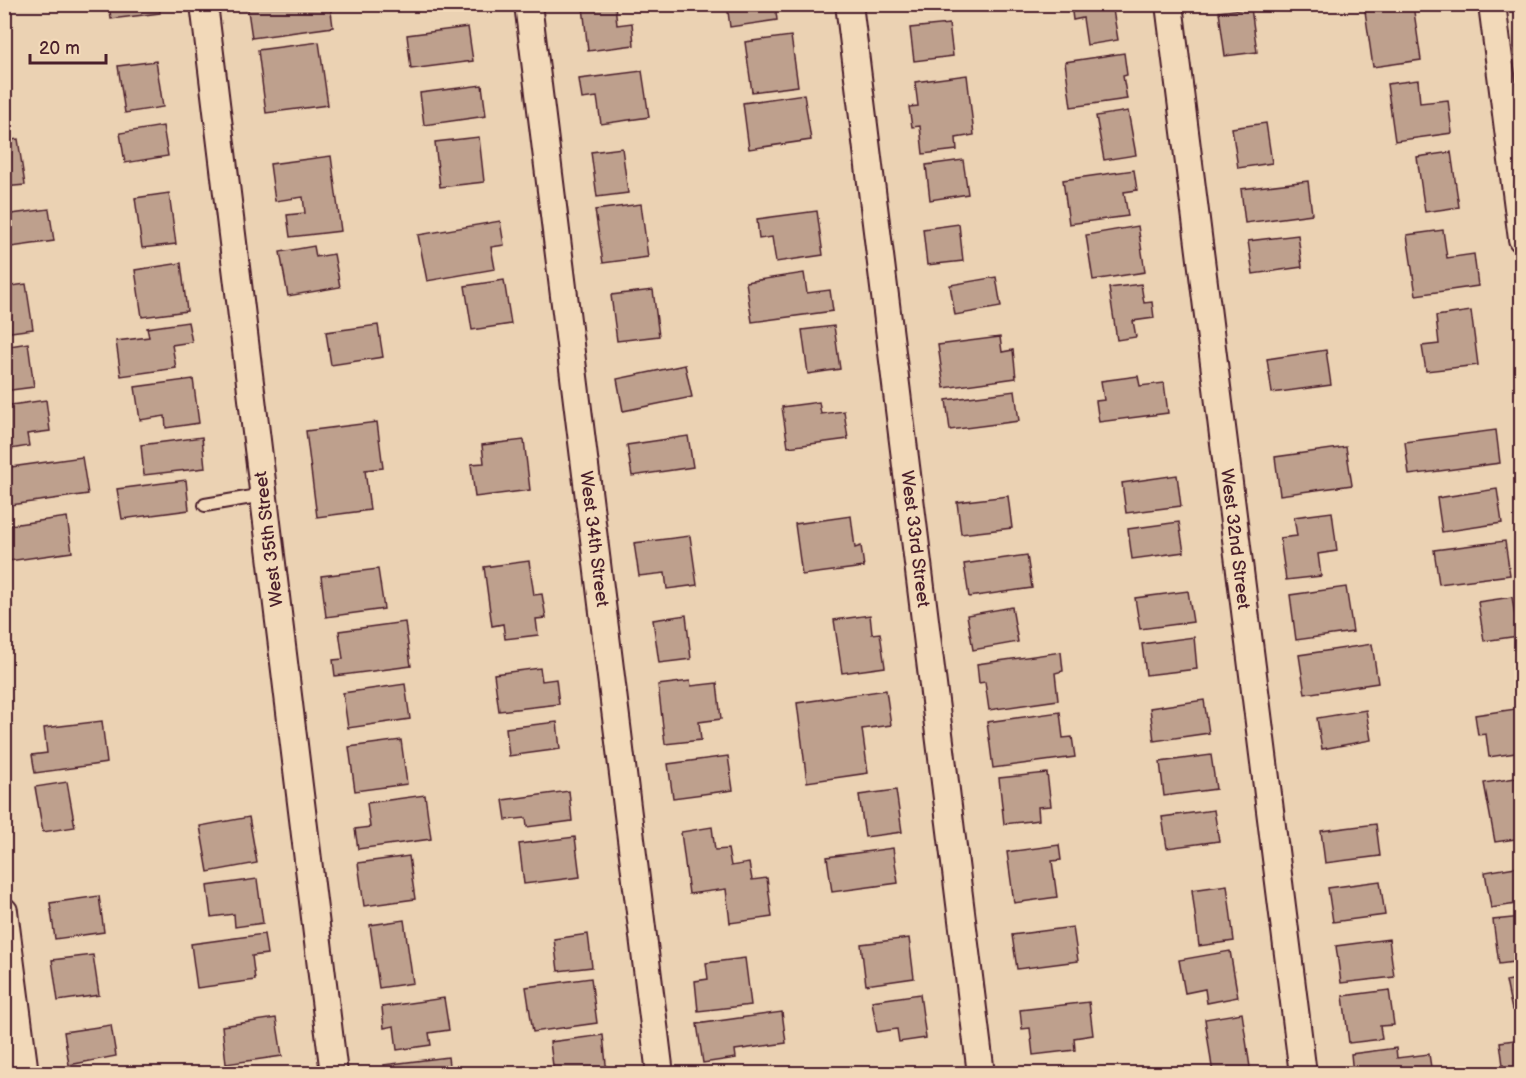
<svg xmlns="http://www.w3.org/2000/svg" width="1526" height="1078" font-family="'Balsamiq Sans',sans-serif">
	<rect width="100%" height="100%" fill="#ebd2b3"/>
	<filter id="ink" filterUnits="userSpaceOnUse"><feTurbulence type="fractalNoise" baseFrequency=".0167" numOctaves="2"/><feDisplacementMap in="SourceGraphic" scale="12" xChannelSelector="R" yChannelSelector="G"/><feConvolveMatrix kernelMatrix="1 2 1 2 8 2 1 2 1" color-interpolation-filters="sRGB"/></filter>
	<g filter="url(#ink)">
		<!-- building -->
		<path fill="#bea08d" stroke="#4a1f2b" stroke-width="1.5" d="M109,4H159L160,13L111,19Z
			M247,4H330L333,27L252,38Z
			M439,4H462L463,8L440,12Z
			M602,4H615L617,25L632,23L634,45L588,51L583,7Z
			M727,4H775L777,20L730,27Z
			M1071,4H1112L1118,40L1087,45L1083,18L1073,20Z
			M1413,5L1421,60L1373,67L1365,11Z
			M1251,8L1257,52L1225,56L1219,12Z
			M949,24L953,56L914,61L910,28Z
			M468,27L473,61L411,69L407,35Z
			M791,36L798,86L752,92L745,42Z
			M319,42L328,105L266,113L258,50Z
			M1124,53L1127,75L1123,76L1127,99L1071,107L1065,62Z
			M156,61L163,107L125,113L118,66Z
			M642,71L649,117L601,124L597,97L582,99L579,79Z
			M967,75L974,135L956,138L957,150L923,154L920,126L912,127L909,107L918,106L915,82Z
			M1418,80L1420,103L1448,100L1452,133L1395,141L1387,84Z
			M482,85L486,116L424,125L420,93Z
			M804,94L811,140L749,149L743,103Z
			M1128,111L1136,155L1104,160L1096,116Z
			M1266,123L1272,163L1238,168L1232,128Z
			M163,126L168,156L125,163L120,133Z
			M479,137L484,182L440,187L435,142Z
			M18,139L25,185L4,187V141Z
			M622,148L628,193L597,197L591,152Z
			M1451,152L1459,207L1425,212L1417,157Z
			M331,156L341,231L290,237L287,215L305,213L303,197L275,201L270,164Z
			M963,160L968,194L930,200L926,165Z
			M1134,170L1137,190L1124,192L1128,216L1069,224L1063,180Z
			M1308,181L1312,214L1245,223L1241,189Z
			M169,193L176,244L142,248L135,198Z
			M641,204L648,257L603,263L595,210Z
			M49,209L54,241L4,248V215Z
			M817,211L823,255L776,262L772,237L759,239L757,219Z
			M500,221L504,245L491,247L495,269L427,281L418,235Z
			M959,224L963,261L927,265L923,229Z
			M1138,226L1145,272L1093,280L1086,235Z
			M1443,230L1447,258L1474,254L1478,286L1416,295L1407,235Z
			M1298,235L1302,267L1253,274L1248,241Z
			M314,246L316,257L334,254L340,287L288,296L280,252Z
			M181,263L187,311L142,317L135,270Z
			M804,273L807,293L830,290L833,311L752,322L746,282Z
			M996,277L1001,307L955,315L950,285Z
			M504,280L511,324L472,330L465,286Z
			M26,284L33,329L4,333V287Z
			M1141,284L1144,303L1152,302L1154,318L1133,321L1136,337L1117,340L1109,288Z
			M653,290L659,336L617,341L611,295Z
			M1471,311L1478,365L1426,371L1422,346L1439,344L1436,316Z
			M188,322L192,342L172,345L176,368L121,376L116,341L149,337L147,328Z
			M378,325L383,357L331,365L326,332Z
			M834,326L840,369L808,374L802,330Z
			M1000,337L1002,352L1013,350L1016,378L944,388L938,345Z
			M28,343L34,387L4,391V347Z
			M1326,350L1331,385L1272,393L1267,359Z
			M685,365L692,397L623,411L617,379Z
			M1138,376L1140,386L1164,383L1168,413L1099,422L1096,401L1104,400L1101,381Z
			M193,379L199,423L166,428L165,416L140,420L135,387Z
			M1015,391L1019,421L950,430L946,400Z
			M46,400L50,431L27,434L29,446L4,450V406Z
			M819,402L821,414L844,411L848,439L788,447L782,407Z
			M377,422L383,468L365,470L370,510L317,517L306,431Z
			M1496,430L1500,463L1409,475L1405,442Z
			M688,436L693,467L632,476L627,445Z
			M202,437L205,468L144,475L141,445Z
			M524,440L530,490L475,497L471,464L484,463L482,445Z
			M1346,447L1352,485L1280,495L1275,457Z
			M82,457L88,494L4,506V468Z
			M1177,475L1181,506L1126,513L1122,483Z
			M186,480L189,510L122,519L117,489Z
			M1497,489L1502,523L1442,532L1437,498Z
			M1008,496L1012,528L961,534L957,502Z
			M1332,512L1337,551L1318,554L1321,576L1286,580L1280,538L1297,536L1294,517Z
			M851,516L855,548L861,546L864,567L802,575L795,524Z
			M67,517L72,552L9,561L4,526Z
			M1179,522L1184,552L1132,559L1128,529Z
			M690,536L697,585L667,589L665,573L639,576L634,543Z
			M1505,541L1510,575L1439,584L1434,550Z
			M1027,555L1032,588L969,597L964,564Z
			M529,561L534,595L542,594L546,618L536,619L538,635L505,639L503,624L492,626L484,567Z
			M378,569L384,609L326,617L321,576Z
			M1346,587L1353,632L1296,640L1290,595Z
			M1188,591L1193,622L1140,629L1135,598Z
			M1512,597L1518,636L1484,641L1478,602Z
			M1012,607L1018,642L973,650L967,615Z
			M686,615L691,659L659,663L653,620Z
			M870,615L872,634L880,633L885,667L842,673L834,620Z
			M405,622L411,666L335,676L333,660L343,659L339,631Z
			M1194,637L1197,669L1146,675L1142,644Z
			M1372,644L1378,683L1305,694L1299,655Z
			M1061,652L1063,671L1055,673L1058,700L989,710L985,682L979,683L977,664Z
			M540,668L542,681L556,679L559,704L499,711L494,674Z
			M690,681L691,686L717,683L721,719L699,722L701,740L665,744L658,685Z
			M405,684L410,719L348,728L343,693Z
			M886,690L891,725L862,729L868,773L807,782L797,703Z
			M1204,700L1209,733L1154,741L1150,708Z
			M1522,708V752L1489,757L1486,734L1478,735L1475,715Z
			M1366,710L1371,740L1322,749L1317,718Z
			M1060,712L1063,738L1072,737L1075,757L993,768L987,722Z
			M102,721L107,763L35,773L32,755L47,753L44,728Z
			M557,722L560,749L509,756L506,728Z
			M401,740L407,784L355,791L349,747Z
			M1211,755L1216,789L1164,796L1160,762Z
			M728,756L733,790L673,798L668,764Z
			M1047,773L1051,806L1038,807L1039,820L1004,824L999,778Z
			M1522,777V838L1495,842L1484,783Z
			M67,782L75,827L43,832L35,787Z
			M896,790L902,832L865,837L859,795Z
			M569,791L572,821L527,827L526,818L506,820L503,800Z
			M425,795L431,839L358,849L355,829L370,827L367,803Z
			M1214,810L1219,841L1167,848L1162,817Z
			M249,817L257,863L208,872L200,826Z
			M1376,824L1380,856L1325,863L1321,831Z
			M712,827L715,850L728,849L731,866L749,863L752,880L767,878L772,917L730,923L726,889L689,894L681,832Z
			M575,837L580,877L524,884L519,844Z
			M1059,845L1061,860L1052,861L1057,897L1014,903L1007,852Z
			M893,848L898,883L832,892L827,857Z
			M409,856L415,899L364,906L358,863Z
			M1522,866V903L1491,908L1485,872Z
			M257,879L263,923L235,927L234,914L211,917L207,886Z
			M1380,881L1385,915L1333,922L1328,888Z
			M1227,885L1234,941L1199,946L1192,890Z
			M99,896L104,932L55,939L50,903Z
			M1522,917V961L1499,964L1493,920Z
			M404,920L413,983L379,988L370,925Z
			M1073,927L1078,961L1017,969L1012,935Z
			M264,934L267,954L252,956L255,980L197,988L191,944Z
			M588,934L592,967L558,971L554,939Z
			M909,938L914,978L866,985L861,944Z
			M1389,939L1394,977L1341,983L1336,946Z
			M1230,951L1238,997L1207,1003L1205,989L1185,993L1179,960Z
			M93,955L99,995L58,1001L52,960Z
			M745,958L751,1005L698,1011L695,981L708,979L706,963Z
			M591,978L597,1023L533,1032L526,987Z
			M1522,978V1008L1512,1010L1506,981Z
			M1389,990L1394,1025L1380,1026L1382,1039L1349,1043L1343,996Z
			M920,994L926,1038L899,1042L897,1029L877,1032L872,1001Z
			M444,998L449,1030L429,1033L431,1045L397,1050L394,1026L384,1028L382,1007Z
			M1089,1002L1093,1035L1074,1038L1075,1050L1033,1055L1030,1028L1022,1029L1020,1010Z
			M782,1012L786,1043L735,1050L736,1058L703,1063L697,1024Z
			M1242,1013L1251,1074H1213L1205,1019Z
			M276,1018L282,1056L226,1064L222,1026Z
			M111,1025L116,1056L69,1065L64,1032Z
			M603,1035L607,1074H554L550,1042Z
			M1522,1039V1071L1504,1073L1500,1042Z
			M1396,1048L1397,1058L1429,1054L1432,1074H1353L1351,1054Z
			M448,1057L450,1074H386L384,1065Z
			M926,1068L927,1074H888V1073Z"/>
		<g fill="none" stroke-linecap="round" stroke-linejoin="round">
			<defs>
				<path id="service" d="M205,505L264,495"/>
				<path id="minor" d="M204,4L334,1074
					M528,4L660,1074
					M849,4L981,1074
					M1169,4L1303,1074
					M1492,4L1522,239
					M4,911L25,1074"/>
			</defs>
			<!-- service casing -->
			<use href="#service" stroke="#4a1f2b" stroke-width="16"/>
			<!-- minor casing -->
			<use href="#minor" stroke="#4a1f2b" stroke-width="30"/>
			<!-- service -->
			<use href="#service" stroke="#f2d9b9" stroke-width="12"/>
			<!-- minor -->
			<use href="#minor" stroke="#f2d9b9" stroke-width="26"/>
		</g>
	</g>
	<g text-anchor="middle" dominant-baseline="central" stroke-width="4.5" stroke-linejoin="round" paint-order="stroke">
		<!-- street labels -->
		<g font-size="18" fill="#4a1f2b" stroke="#f2d9b9">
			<text transform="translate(269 539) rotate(-97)">West 35th Street</text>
			<text transform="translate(594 539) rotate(83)">West 34th Street</text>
			<text transform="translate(915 539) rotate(83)">West 33rd Street</text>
			<text transform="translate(1235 539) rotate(83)">West 32nd Street</text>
		</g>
	</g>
	<!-- margin -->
	<rect width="1526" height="1078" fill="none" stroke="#f2d9b9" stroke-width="24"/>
	<rect x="12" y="12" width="1502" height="1054" fill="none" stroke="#4a1f2b" stroke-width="2" filter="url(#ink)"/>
	<!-- scale -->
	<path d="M30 54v9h76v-9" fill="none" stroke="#4a1f2b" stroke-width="3"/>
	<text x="39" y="54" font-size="18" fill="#4a1f2b" stroke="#f2d9b9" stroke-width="4.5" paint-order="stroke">20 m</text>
</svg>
